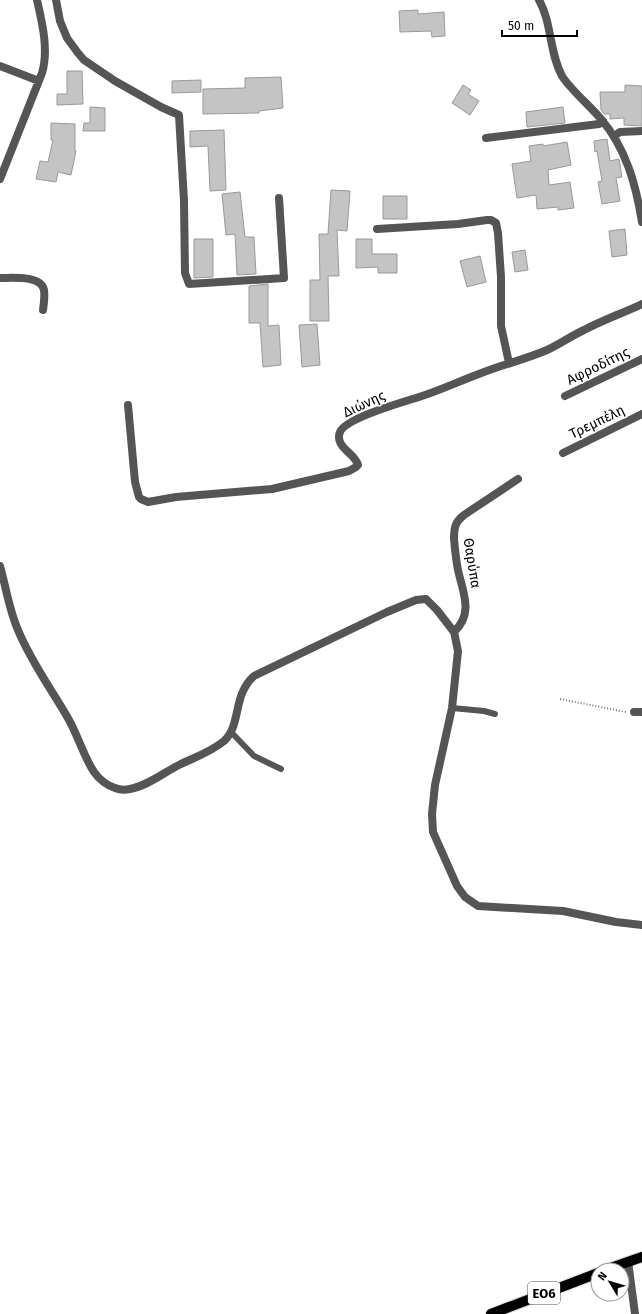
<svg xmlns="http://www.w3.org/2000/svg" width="642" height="1314" font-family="'Fira Sans',sans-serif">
	<rect width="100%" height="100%" fill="#fff"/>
	<!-- building -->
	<path fill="#c4c4c4" stroke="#999" d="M418,10V14L444,12L445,36L432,37L431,31L400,32L399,11Z
		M67,71H82L83,104L57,105V94H67Z
		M281,77L283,108L259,111V113L203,114V89L245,88V78Z
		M201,80V92L172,93V81Z
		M463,85L471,90L468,94L479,101L470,115L452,103Z
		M625,85L642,86V126L624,125V118L610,119V114H604L601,110L600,92H625Z
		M90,107L105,108V131H83L84,123H90Z
		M563,107L565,123L527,127L526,112Z
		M51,123L75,124V151H76L71,175L58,172L56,182L36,179L40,161L48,162L53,140H51Z
		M224,130L226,190L210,191L208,146L190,147V131Z
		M607,139L610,161L619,159L622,177L616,178L620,201L602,204L598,182L602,181L597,151L595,152L594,141Z
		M567,142L571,165L548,170L549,185L570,182L574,208L558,210V207L537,209L536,195L517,198L512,164L531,161L529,146L543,144V146Z
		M331,190L350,191L347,231L337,230L339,276H328L329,321H310V280H320L319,234H328Z
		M240,192L245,237H254L256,274L237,275L235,234L226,235L222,194Z
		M383,196H407V219H383Z
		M625,229L627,255L612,257L609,231Z
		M194,239H213V277L194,278Z
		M356,239H372V254H397V273H378V267L356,268Z
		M525,250L528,270L515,272L512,252Z
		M480,256L486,282L467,287L460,261Z
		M268,284V326L279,325L281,365L263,367L260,323H249V286Z
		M317,324L320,365L302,367L299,325Z"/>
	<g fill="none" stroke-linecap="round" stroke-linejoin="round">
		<defs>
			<path id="primary" d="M605,1270L642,1257
				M491,1314L598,1273"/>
		</defs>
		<!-- primary casing -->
		<use href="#primary" stroke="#dbdbdb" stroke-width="12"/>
		<!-- path -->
		<path stroke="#777" stroke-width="2" stroke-dasharray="1 2" stroke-linecap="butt" d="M560,699L626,712"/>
		<!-- lane -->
		<path stroke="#555" stroke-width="6" d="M452,708L484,711L495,714
			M231,732L254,756L281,769"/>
		<!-- street -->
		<path stroke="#555" stroke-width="8" d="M56,0L60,21L67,38L78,53L84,60L115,81L161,107L179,115L184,201L185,273L189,284L284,278L279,198
			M539,0C552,23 549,52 562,76C570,89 590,106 601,119C626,148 636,185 642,222
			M0,66L39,81
			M614,136L620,132L642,131
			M486,138L599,124L603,121
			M0,179L42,73C49,50 42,22 37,0
			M377,229L458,224L487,220H491L496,223L498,233L501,277V326L509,363
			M0,278C12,278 41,275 44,290C45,297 44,303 43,310
			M565,396L642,359
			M128,405L135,482L139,497L141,499L148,502L176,497L272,489L349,471L356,467L358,465C355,453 334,447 340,432C346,418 403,402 419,397C441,390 462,380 484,372C505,364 526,359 547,350C560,344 571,336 584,330C603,320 623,313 642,304
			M563,453L642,414
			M0,566C6,587 9,610 18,630C31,662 52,690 69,720C78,736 84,757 94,772C99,779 106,785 115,788C120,790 125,790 130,789C147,786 163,773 179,765C193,758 211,752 224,741C242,724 232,696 254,676L387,612L416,600L426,599L437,610L454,632L458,651L452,708L435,785L432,814L433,832L457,886L465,897L478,906L563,911L616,922L642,925
			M454,632C474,613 463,593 458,570C456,560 455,550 454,539C454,528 455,522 464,515L518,479
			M634,712H642
			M628,1261L635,1314"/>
		<!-- primary -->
		<use href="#primary" stroke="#000" stroke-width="10"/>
	</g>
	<g text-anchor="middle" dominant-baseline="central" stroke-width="3" stroke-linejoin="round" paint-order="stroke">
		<!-- shield labels -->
		<rect fill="#fff" stroke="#4c4c4c" stroke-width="1" x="528" y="1282" width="32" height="22" rx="3"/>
		<g font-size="13" font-weight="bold" fill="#000">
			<text x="544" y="1293">ΕΟ6</text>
		</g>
		<!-- street labels -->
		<g font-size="14" fill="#000" stroke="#fff">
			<text transform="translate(598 366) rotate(-26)">Αφροδίτης</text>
			<text transform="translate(364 404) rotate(-25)">Διώνης</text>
			<text transform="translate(597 422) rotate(-26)">Τρεμπέλη</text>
			<text transform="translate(472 563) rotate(81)">Θαρύπα</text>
		</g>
	</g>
	<!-- north arrow -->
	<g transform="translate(610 1282) rotate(308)"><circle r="19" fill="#ffffff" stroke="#999999"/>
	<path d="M0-3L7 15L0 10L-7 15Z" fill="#000000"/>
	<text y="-6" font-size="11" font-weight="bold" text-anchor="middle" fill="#000000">N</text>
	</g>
	<!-- scale -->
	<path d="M502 30v6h75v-6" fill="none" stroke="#000000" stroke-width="2"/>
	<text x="508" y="30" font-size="12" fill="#000000" stroke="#ffffff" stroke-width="3" paint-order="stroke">50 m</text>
</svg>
